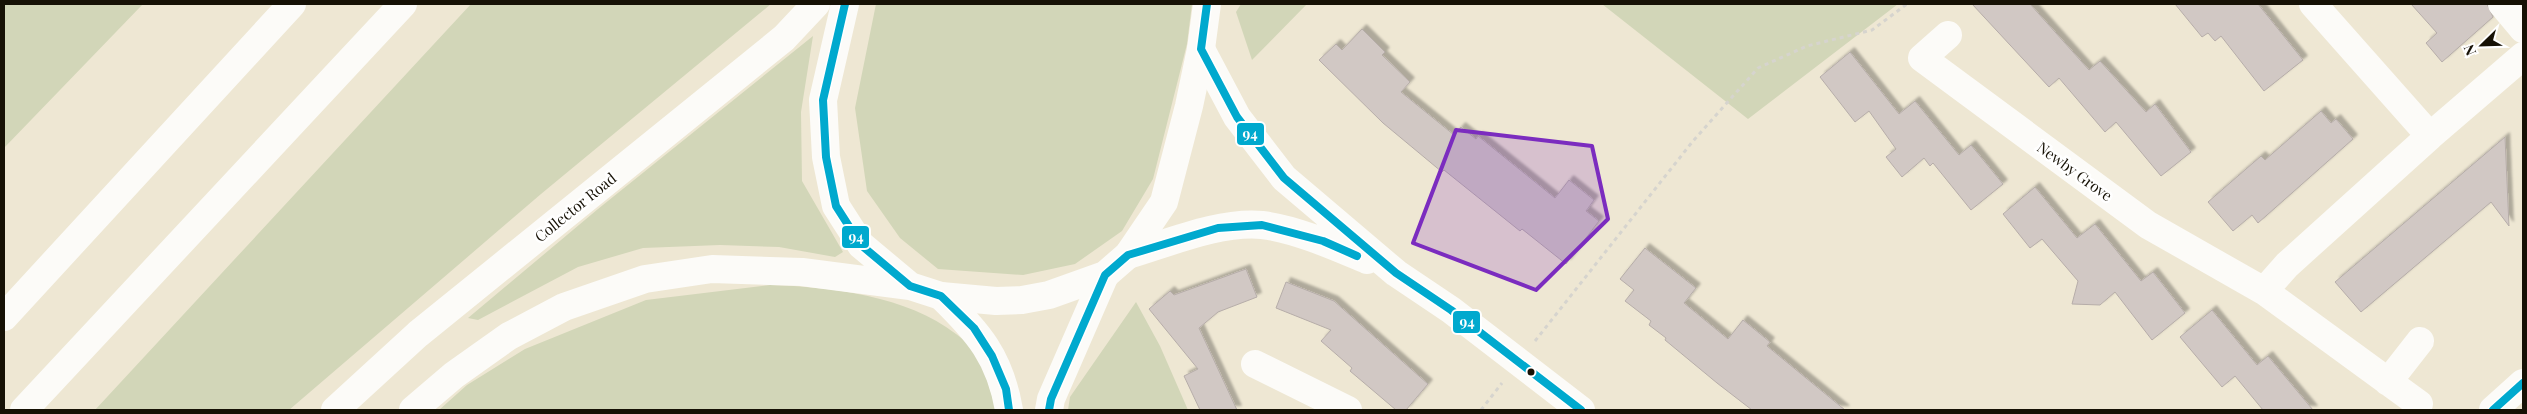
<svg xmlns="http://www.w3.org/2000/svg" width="2527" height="414" font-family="'Playfair Display',serif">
	<defs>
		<filter id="shadow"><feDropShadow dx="4.5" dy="-4.5" stdDeviation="1" flood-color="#0004"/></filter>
	</defs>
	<rect width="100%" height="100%" fill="#eee7d3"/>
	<!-- green -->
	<path fill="#d2d6b8" d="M4,4H143L4,148Z
		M471,4H771L541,194L289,410H95Z
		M876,4H1192L1187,44L1153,179L1122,231L1075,264L1023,275L938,269L900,238L867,191L855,108Z
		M1241,4H1307L1252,60L1236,12Z
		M1602,4H1898L1748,119Z
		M813,36L801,112L802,181L843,252L835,257L779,247L720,245L643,248L578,267L478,320L468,318L598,209Z
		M770,285C832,287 907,296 956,334C961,338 967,342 971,346C984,366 990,388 996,410H439L467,385L525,349L646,300Z
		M1136,302L1160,346L1188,410H1068L1070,397Z"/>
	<!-- building -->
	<path fill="#d1c8c4" stroke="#b6ada9" filter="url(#shadow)" d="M1972,4H2030L2089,70L2100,61L2146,112L2155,104L2191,152L2161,176L2116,122L2105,132L2059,78L2049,87Z
		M2175,4H2258L2303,60L2264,91L2221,36L2215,41L2208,33L2202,37Z
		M2411,4H2487L2493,17L2442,62L2426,43L2437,33Z
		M1362,29L1385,52L1382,55L1410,82L1401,92L1454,135L1461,127L1476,139L1478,136L1555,198L1569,180L1594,200L1586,211L1599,221L1566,264L1522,229L1520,231L1444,170L1442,172L1383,123L1319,60L1336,44L1342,50Z
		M1850,52L1899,114L1915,101L1959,155L1971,145L2003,184L1971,210L1933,163L1930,166L1924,158L1902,177L1886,157L1896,149L1869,111L1855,122L1820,77Z
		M2321,111L2331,123L2336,119L2353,139L2258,223L2252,215L2233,231L2208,202L2261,156L2265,160Z
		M2505,137L2509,226L2491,202L2361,312L2335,282Z
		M2035,187L2077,238L2095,224L2141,281L2153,272L2185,313L2152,340L2115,292L2100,305L2072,304L2078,281L2042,239L2030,248L2003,214Z
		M1645,248L1696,288L1684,303L1728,339L1743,320L1770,342L1767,346L1845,410H1752L1717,383L1665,340L1666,338L1649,325L1651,321L1625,301L1634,290L1620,279Z
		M1246,269L1257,297L1218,312L1199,328L1237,410H1200L1184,376L1198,369L1149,309L1170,291L1174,295Z
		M1286,282L1334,301L1428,384L1406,410H1396L1350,371L1352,368L1321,341L1331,330L1276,308Z
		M2212,310L2257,365L2268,356L2313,410H2263L2235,376L2222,387L2180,337Z"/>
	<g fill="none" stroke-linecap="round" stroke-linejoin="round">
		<!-- path -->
		<path stroke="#d6d4ce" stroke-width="3" stroke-dasharray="4 4" stroke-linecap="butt" d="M1535,341L1693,141L1758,68L1807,46L1872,30L1907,4
			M1481,410L1502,383"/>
		<!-- minor -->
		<path stroke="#fcfbf8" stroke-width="28" d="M2313,4L2430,136
			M2502,4L2523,29
			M1948,35L1922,58L2148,225L2264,291L2419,404
			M2264,291L2287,265L2430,136L2523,56
			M941,296C978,332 1000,357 1009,410
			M1255,364L1348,410
			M2388,382L2420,341
			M1049,410L1051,399L1105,275"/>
		<!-- major -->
		<path stroke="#fcfbf8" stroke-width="28" d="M1201,49L1237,117L1284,178L1396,273L1451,310L1581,410
			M1128,255C1169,243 1220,221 1262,225C1296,229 1336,247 1367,260
			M2493,410L2523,383"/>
		<!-- highway -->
		<path stroke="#fcfbf8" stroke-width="28" d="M845,4L823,100L826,157L836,206L861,245L910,286L941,296L996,301L1022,300L1049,295L1105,275L1128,255L1164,202L1189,106L1201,49L1207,4
			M4,317L292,4
			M24,410L403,4
			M335,410L418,334L784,38L816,4
			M413,410L454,375L509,336L564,307L645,279L712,269L802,272L910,286"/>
		<defs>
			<path id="bus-1" d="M845,4L823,100L826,157L836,206L861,245L910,286L941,296L974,328L992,356L1006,389L1009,410
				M1207,4L1201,49L1237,117L1284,178L1396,273L1451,310L1581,410
				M1049,410L1051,399L1105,275L1128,255L1218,228L1262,225L1323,241L1357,256
				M2493,410L2523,383"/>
		</defs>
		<!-- bus-1 casing -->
		<use href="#bus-1" stroke="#fff" stroke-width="11"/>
		<!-- bus-1 -->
		<use href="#bus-1" stroke="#00a9ce" stroke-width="8"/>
	</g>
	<!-- marked area -->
	<path fill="#7b2cbf" fill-opacity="0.2" stroke="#7b2cbf" stroke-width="4" stroke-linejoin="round" d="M1456,130L1592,146L1608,219L1536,290L1413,243Z"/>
	<!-- markers -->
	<circle fill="#161105" stroke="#fff" stroke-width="2" cx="1531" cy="372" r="4.5"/>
	<g text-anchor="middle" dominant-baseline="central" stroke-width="5" stroke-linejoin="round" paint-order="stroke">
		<!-- street labels -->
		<g font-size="15" fill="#161105" stroke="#fff">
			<text transform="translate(2075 171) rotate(36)">Newby Grove</text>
			<text transform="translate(575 207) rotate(-39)">Collector Road</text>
		</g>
	</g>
	<g stroke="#fff" stroke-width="2">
		<rect x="1236" y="122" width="29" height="24" rx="5" fill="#00a9ce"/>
		<rect x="841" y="225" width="29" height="24" rx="5" fill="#00a9ce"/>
		<rect x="1452" y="310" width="29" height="24" rx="5" fill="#00a9ce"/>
	</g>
	<g font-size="14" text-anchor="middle" font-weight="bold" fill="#fff">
		<text x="1250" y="139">94</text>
		<text x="856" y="242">94</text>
		<text x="1467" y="327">94</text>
	</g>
	<!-- border -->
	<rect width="2527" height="414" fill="none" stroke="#161105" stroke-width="10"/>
	<!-- north arrow -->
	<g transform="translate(2482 45) rotate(247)" stroke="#ffffff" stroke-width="4" paint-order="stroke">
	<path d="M0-4L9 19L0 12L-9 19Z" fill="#161105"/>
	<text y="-8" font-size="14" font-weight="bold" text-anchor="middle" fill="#161105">N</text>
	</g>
</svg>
